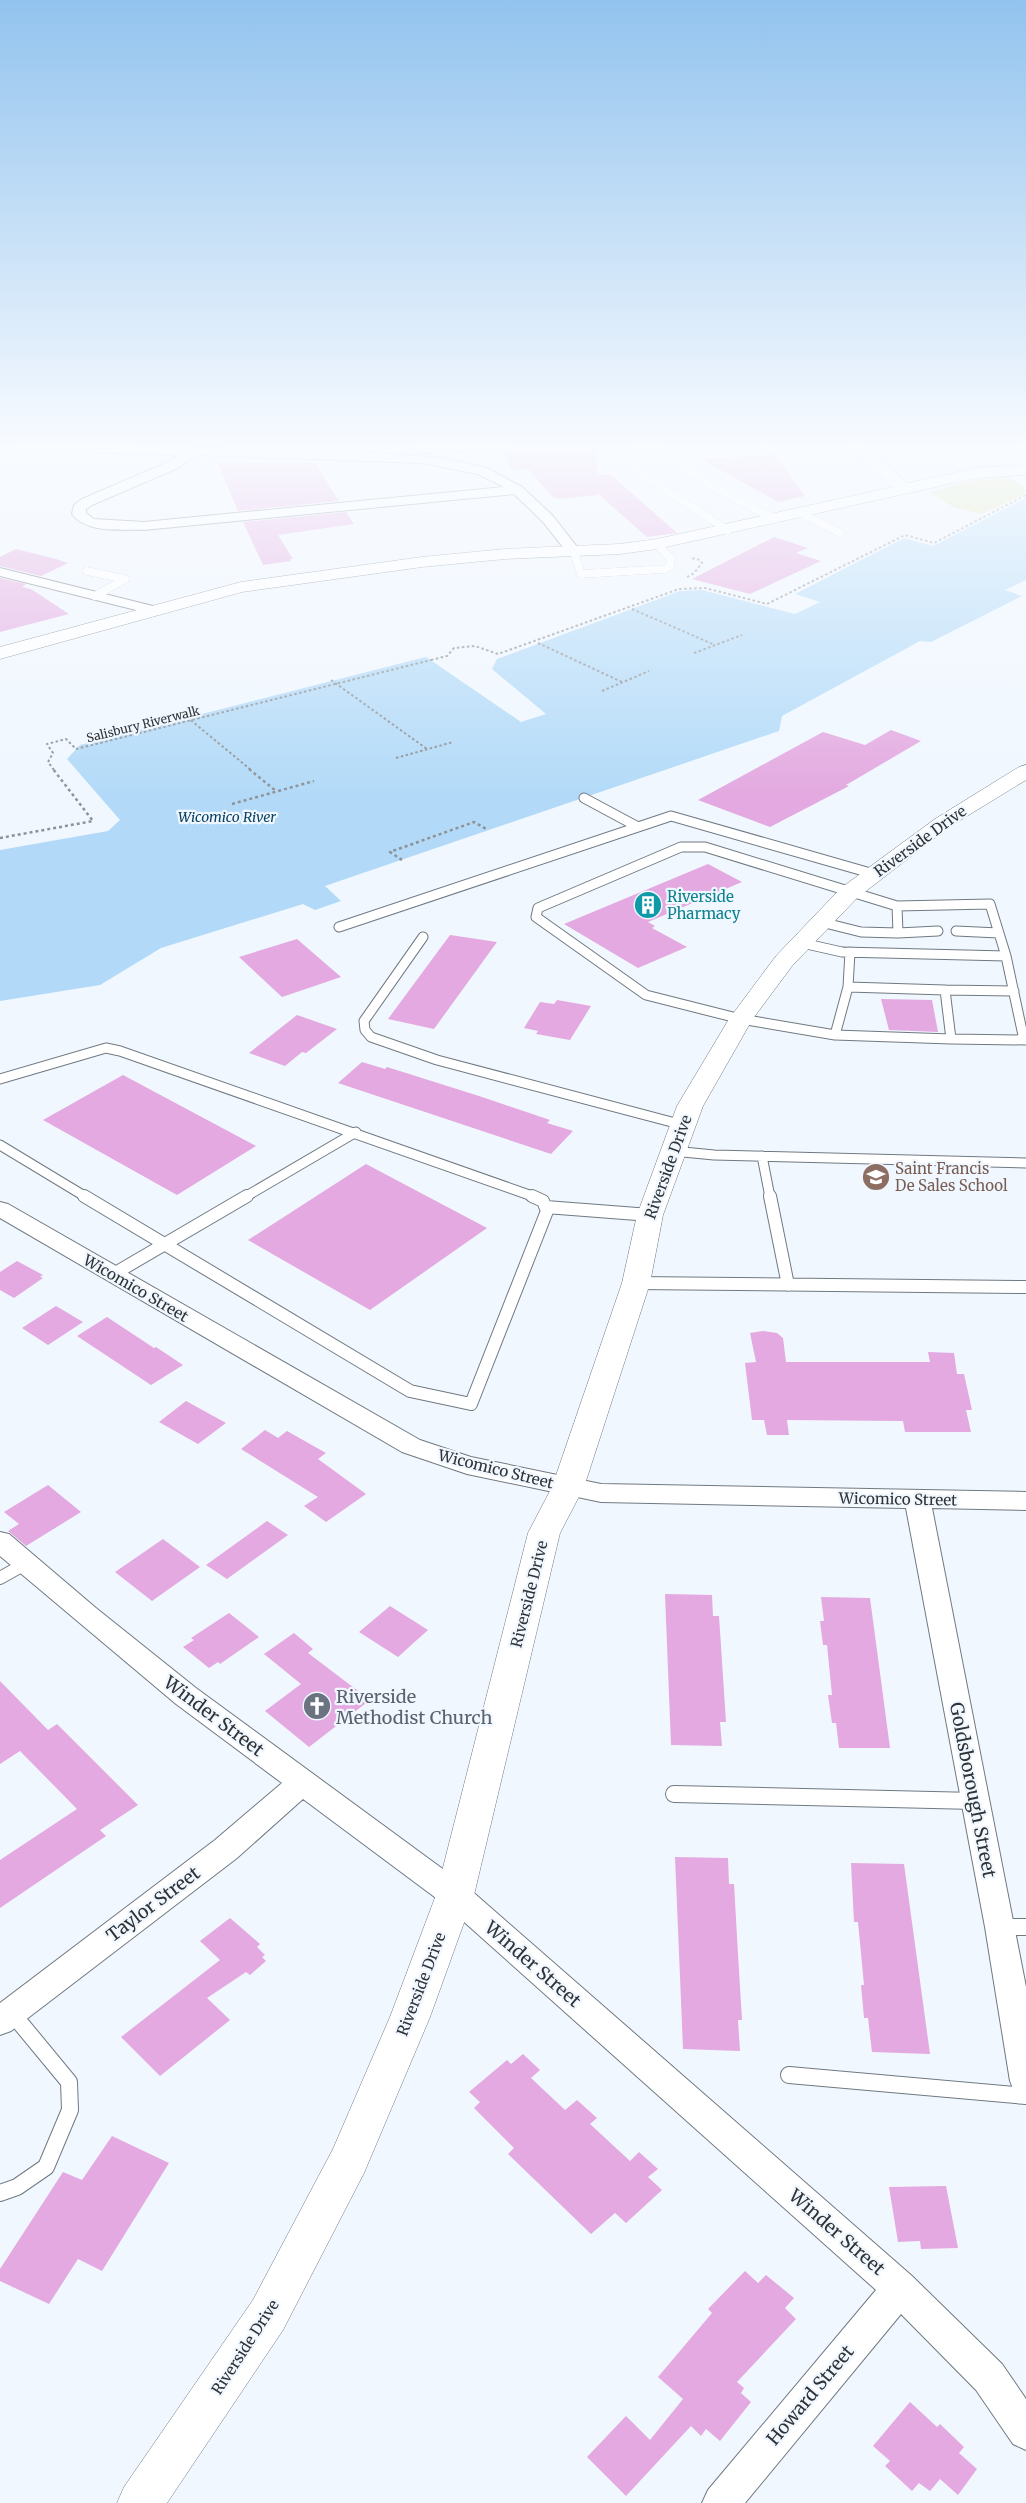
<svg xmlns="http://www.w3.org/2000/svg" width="1026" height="2503" font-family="Merriweather,serif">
	<rect width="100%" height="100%" fill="#f0f7ff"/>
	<!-- green -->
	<path fill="#dce3aa" d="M1007,476L1023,486L1025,492L1020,497L981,514L953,507L930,492L970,481Z"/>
	<!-- water -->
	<path fill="#b2daf8" d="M1026,498V580L1005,590L1022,596L931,642L920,641L782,716L779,731L325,886L341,901L315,910L303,904L161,948L100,985L0,1001V850L108,831L120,820L67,759L80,745L426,657L521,722L546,714L492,669L497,659L680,591L702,590L795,614L820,602L795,594L904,538L933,546Z"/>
	<!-- building -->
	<path fill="#e3a9e0" d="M517,446H596L597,475H611L677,533L647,537L597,493V495L558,499L553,497L528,469L511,470L504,452H510Z
		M776,455L805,496L778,502L701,459Z
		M217,462L315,463L339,501L238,511Z
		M346,512L354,524L278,535L293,559H290L291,561L263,565L243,522Z
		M774,537L808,548L796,553L821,561L750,594L692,579Z
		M16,549L56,559L68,563L41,576L0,566V557Z
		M0,578L26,584L22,587L31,589L69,614L0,632Z
		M891,730L921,741L846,785L849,786L770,827L698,800L823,732L865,745Z
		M708,864L742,882L648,922L655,926L652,928L687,947L638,968L564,924Z
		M450,935L497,942L434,1029L388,1019Z
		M297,939L341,977L282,997L239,957Z
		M881,999L932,1000L938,1032L889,1030Z
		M557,1000L591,1006L570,1040L536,1034L538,1031L524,1028L540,1002L554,1004Z
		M297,1015L337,1029L306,1053L302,1052L285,1066L249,1053Z
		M362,1062L385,1069L387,1067L479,1096L550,1120L547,1123L573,1131L551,1154L338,1083Z
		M123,1075L256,1146L177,1195L43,1120Z
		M366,1164L487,1228L370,1310L248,1240Z
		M17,1261L43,1275L40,1277L43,1278L14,1298L0,1290V1272Z
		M56,1306L83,1322L48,1345L22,1328Z
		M107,1317L154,1348L156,1347L183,1365L151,1385L77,1336Z
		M763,1331L777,1333L783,1338L786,1362H930L928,1352L954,1353L957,1374H964L972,1410H966L971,1432H905L903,1421L787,1420L789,1435H767L764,1420H752L745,1363L756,1362L750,1333Z
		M186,1401L226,1423L198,1444L159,1422Z
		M265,1430L278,1438L287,1431L326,1453L318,1459L366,1494L326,1522L304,1506L318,1497L241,1449Z
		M48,1485L81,1512L26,1546L8,1531L19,1524L4,1512Z
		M267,1521L288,1535L227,1579L206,1565Z
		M163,1539L200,1567L152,1601L115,1572Z
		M665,1594L712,1595L713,1616H719L726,1722H720L722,1746L671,1745Z
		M821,1597L870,1598L890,1748H839L836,1723H832L828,1695H832L827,1645H823L820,1621H824Z
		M390,1606L428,1630L398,1657L359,1632Z
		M229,1613L259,1637L220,1664L218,1662L209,1668L183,1647L194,1640L191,1638Z
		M294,1633L313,1649L308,1653L370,1700L309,1747L265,1711L301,1684L264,1654Z
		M0,1681L48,1730L57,1724L138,1805L100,1830L106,1836L0,1908V1860L77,1809L20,1751L0,1764Z
		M675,1857L728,1858L729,1884H734L738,1954L742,2020H738L740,2051L683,2049Z
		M851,1863L904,1864L930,2054L872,2052L868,2018H864L861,1985H864L858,1922H854Z
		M230,1918L260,1944L257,1947L265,1955L262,1957L266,1961L250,1975L246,1972L207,1998L230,2020L160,2076L121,2037L220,1960L200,1941Z
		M523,2054L540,2070L531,2078L565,2110L577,2100L597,2118L590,2124L630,2161L639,2152L658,2169L648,2177L662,2190L626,2223L615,2213L591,2234L508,2154L514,2148L474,2108L480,2102L469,2092L507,2060L511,2064Z
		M112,2136L169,2163L102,2271L78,2259L49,2304L0,2281V2269L63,2172L82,2180Z
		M946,2186L958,2248L921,2249L920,2241L898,2242L889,2187Z
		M745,2271L758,2283L766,2275L794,2298L785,2308L796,2319L737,2382L744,2388L741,2393L751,2402L720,2441L706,2429L701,2436L691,2426L626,2496L587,2457L626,2416L650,2440L683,2399L658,2377L712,2313L708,2309Z
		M910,2402L937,2427L940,2424L964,2447L959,2453L977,2469L958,2495L940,2479L930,2491L919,2483L912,2491L885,2466L890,2461L873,2446Z"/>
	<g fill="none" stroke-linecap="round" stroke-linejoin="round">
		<defs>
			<path id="lane-far3" d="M668,453L721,450
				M801,513L840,533
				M728,530L638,472L627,456L630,450L640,447L666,450C694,482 738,500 775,519
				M574,552L581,574L665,569L670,566L671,559L657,544
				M87,571L125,579L95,596"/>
			<path id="lane-far2" d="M584,798L638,827
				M821,922L861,932L898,933L897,906
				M339,927L671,816L874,874
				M956,931L999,933
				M898,933L938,931
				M423,937L364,1021L365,1030L371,1037L437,1060L683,1125
				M802,943L842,952L1006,956
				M850,952L848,987L945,990L951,1039L1026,1040
				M848,987L835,1035L741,1019L646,995L536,917L538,908L681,847H705L897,906L990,904L1006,956L1024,1040
				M945,990L1014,991
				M835,1035L951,1039
				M0,1079L106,1048L120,1051L535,1197
				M0,1145L86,1197
				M673,1151L714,1155L1026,1163
				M762,1156L770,1197
				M245,1197L356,1132"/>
			<path id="lane-far1" d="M84,1196L410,1391L471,1404L547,1211L543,1201L532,1196
				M770,1196L788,1285
				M546,1207L650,1215
				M112,1275L247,1196
				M636,1283L1026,1287
				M0,1578L25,1564"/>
			<path id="lane" d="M674,1794L975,1801
				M1000,1927H1026
				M789,2075L1026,2096
				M0,2193L17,2187L46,2167L70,2110L69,2082L12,2013"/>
			<path id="street" d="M11,446H131L362,452L443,458L487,468L522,487L553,516L581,552L574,556L569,555L543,522L514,494L144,530C121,529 87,534 72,514L74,505L82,499L168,462L180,455L17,450ZM196,455L422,463L478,474L504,487L144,522L94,519L86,513V509L92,505L178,468Z
				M417,446H515L509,450L421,453L415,449Z
				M0,568L157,607L159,610L152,614L0,576Z
				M0,1202L8,1204L420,1440L471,1457L601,1484L1026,1492V1510L932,1508L1026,1987V2096L1014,2091L1010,2081L985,1927L906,1508L601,1502L467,1474L402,1452L0,1218Z
				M0,1532L9,1534L96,1608L196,1688L466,1886L912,2276L1002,2364L1026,2399V2450L1013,2444L976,2390L901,2314L745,2503H702L708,2490L876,2290L444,1904L303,1799L237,1858L11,2031L0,2035V2003L215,1840L282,1783L176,1704L0,1556Z"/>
			<path id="secondary" d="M847,446H864L908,483L976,468L1026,465V475L976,478L657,549L620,554L505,559L422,567L242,592L0,659V647L241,582L422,557L505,549L620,544L657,539L893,487Z
				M1026,765V780L949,827L857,898L792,966L752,1020L703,1106L663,1215L650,1283L584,1487L560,1533L474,1895L430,2017L364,2173L283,2330L167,2503H117L124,2487L253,2300L333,2149L390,2017L436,1895L528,1533L552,1487L622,1283L637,1215L677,1106L729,1019L776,956L841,888L935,819L1019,767Z"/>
		</defs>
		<!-- lane-far3 casing -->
		<use href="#lane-far3" stroke="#707981" stroke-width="8"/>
		<!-- lane-far2 casing -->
		<use href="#lane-far2" stroke="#707981" stroke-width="11"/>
		<!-- lane-far1 casing -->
		<use href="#lane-far1" stroke="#707981" stroke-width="14"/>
		<!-- lane casing -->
		<use href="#lane" stroke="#707981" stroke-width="18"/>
		<!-- street casing -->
		<use href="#street" stroke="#707981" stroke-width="2"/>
		<!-- secondary casing -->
		<use href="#secondary" stroke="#707981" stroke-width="1"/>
		<!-- path-far1 -->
		<path stroke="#8d9297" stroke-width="2" stroke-dasharray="2.5 2.5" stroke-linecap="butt" d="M687,577L694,573L702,563L700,560L691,558
			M632,609L715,645
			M538,643L622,682
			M694,653L742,635
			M431,660L447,656L454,648L475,646L498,654L679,589L705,588L767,604L905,535L934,543L1026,495
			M331,680L427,749
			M602,691L649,671
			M187,717L251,770
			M396,758L453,742
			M54,770L48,762L53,753L47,744L66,739L76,749"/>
		<!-- path -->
		<path stroke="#8d9297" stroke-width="2.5" stroke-dasharray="3 3" stroke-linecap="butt" d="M249,769L276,791
			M232,804L314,781
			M0,838L93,821L53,769
			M402,860L390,852L474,822L488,830"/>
		<!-- lane-far3 -->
		<use href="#lane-far3" stroke="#fff" stroke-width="8"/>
		<!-- lane-far2 -->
		<use href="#lane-far2" stroke="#fff" stroke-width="9"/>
		<!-- lane-far1 -->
		<use href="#lane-far1" stroke="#fff" stroke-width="12"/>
		<!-- lane -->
		<use href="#lane" stroke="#fff" stroke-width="16"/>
		<!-- street -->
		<use href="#street" fill="#fff" fill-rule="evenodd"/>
		<!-- secondary -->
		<use href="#secondary" fill="#fff" fill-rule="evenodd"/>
		<!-- path-bridge -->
		<path stroke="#8d9297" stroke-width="2" stroke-dasharray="2.5 2.5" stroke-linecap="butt" d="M76,749L431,660"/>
	</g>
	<!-- sky -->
	<linearGradient id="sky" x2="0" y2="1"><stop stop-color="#92c3ee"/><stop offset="0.56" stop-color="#f8fbff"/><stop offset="1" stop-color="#f8fbff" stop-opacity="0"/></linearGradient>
	<rect width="1026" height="796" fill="url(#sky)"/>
	<!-- icons -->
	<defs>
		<symbol id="building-disc" viewBox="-11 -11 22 22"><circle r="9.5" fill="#0f9aa8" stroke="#f0f7ff"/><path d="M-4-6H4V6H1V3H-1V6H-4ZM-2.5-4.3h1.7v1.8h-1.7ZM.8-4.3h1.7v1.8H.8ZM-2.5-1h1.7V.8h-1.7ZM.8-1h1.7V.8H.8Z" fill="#fff"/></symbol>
		<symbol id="school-disc" viewBox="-11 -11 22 22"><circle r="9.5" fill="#8d6e63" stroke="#f0f7ff"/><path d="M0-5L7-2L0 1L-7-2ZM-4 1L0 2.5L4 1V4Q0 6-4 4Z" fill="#fff"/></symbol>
		<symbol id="church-disc" viewBox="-11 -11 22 22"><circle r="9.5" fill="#6b7280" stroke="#f0f7ff"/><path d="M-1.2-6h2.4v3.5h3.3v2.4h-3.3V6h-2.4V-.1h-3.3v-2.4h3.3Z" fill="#fff"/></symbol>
	</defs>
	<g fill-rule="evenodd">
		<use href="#building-disc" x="632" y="889" width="32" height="32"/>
		<use href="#school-disc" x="860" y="1161" width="32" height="32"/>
		<use href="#church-disc" x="301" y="1690" width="32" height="32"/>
	</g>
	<g text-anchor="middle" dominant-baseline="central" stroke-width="4.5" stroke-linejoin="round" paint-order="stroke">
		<!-- far-street labels -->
		<g font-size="12" fill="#2f3336" stroke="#f0f7ff">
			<text transform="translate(143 724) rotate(-14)">Salisbury Riverwalk</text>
		</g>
		<!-- far-water labels -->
		<g font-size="14" font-style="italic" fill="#084161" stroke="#f0f7ff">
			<text x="227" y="817">Wicomico River</text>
		</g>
		<!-- street labels -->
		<g font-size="15" fill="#2f3336" stroke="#f0f7ff">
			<text transform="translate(920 841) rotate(-36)">Riverside Drive</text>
			<text transform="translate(668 1167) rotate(-70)">Riverside Drive</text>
			<text transform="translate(136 1288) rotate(30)">Wicomico Street</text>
			<text transform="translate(496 1469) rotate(14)">Wicomico Street</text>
			<text transform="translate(898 1499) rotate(1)">Wicomico Street</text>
			<text transform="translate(529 1594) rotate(-76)">Riverside Drive</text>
			<text transform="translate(421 1984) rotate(-69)">Riverside Drive</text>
			<text transform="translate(245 2347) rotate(-57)">Riverside Drive</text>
		</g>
		<!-- culture labels -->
		<g font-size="15" fill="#0d838f" stroke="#f0f7ff" text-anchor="start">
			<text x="667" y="896">Riverside<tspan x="667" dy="17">Pharmacy</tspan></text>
		</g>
		<!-- education labels -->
		<g font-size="15" fill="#785e54" stroke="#f0f7ff" text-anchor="start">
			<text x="895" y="1168">Saint Francis<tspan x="895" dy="17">De Sales School</tspan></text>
		</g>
		<!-- near-worship labels -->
		<g font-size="18" fill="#5b616d" stroke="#f0f7ff" text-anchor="start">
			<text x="336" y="1696">Riverside<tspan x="336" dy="21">Methodist Church</tspan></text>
		</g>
		<!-- near-street labels -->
		<g font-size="18" fill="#2f3336" stroke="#f0f7ff">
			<text transform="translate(214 1716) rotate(37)">Winder Street</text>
			<text transform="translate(973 1790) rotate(79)">Goldsborough Street</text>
			<text transform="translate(153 1904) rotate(-37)">Taylor Street</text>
			<text transform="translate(533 1964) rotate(41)">Winder Street</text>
			<text transform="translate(837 2232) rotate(41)">Winder Street</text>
			<text transform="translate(810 2395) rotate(-50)">Howard Street</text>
		</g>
	</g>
</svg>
